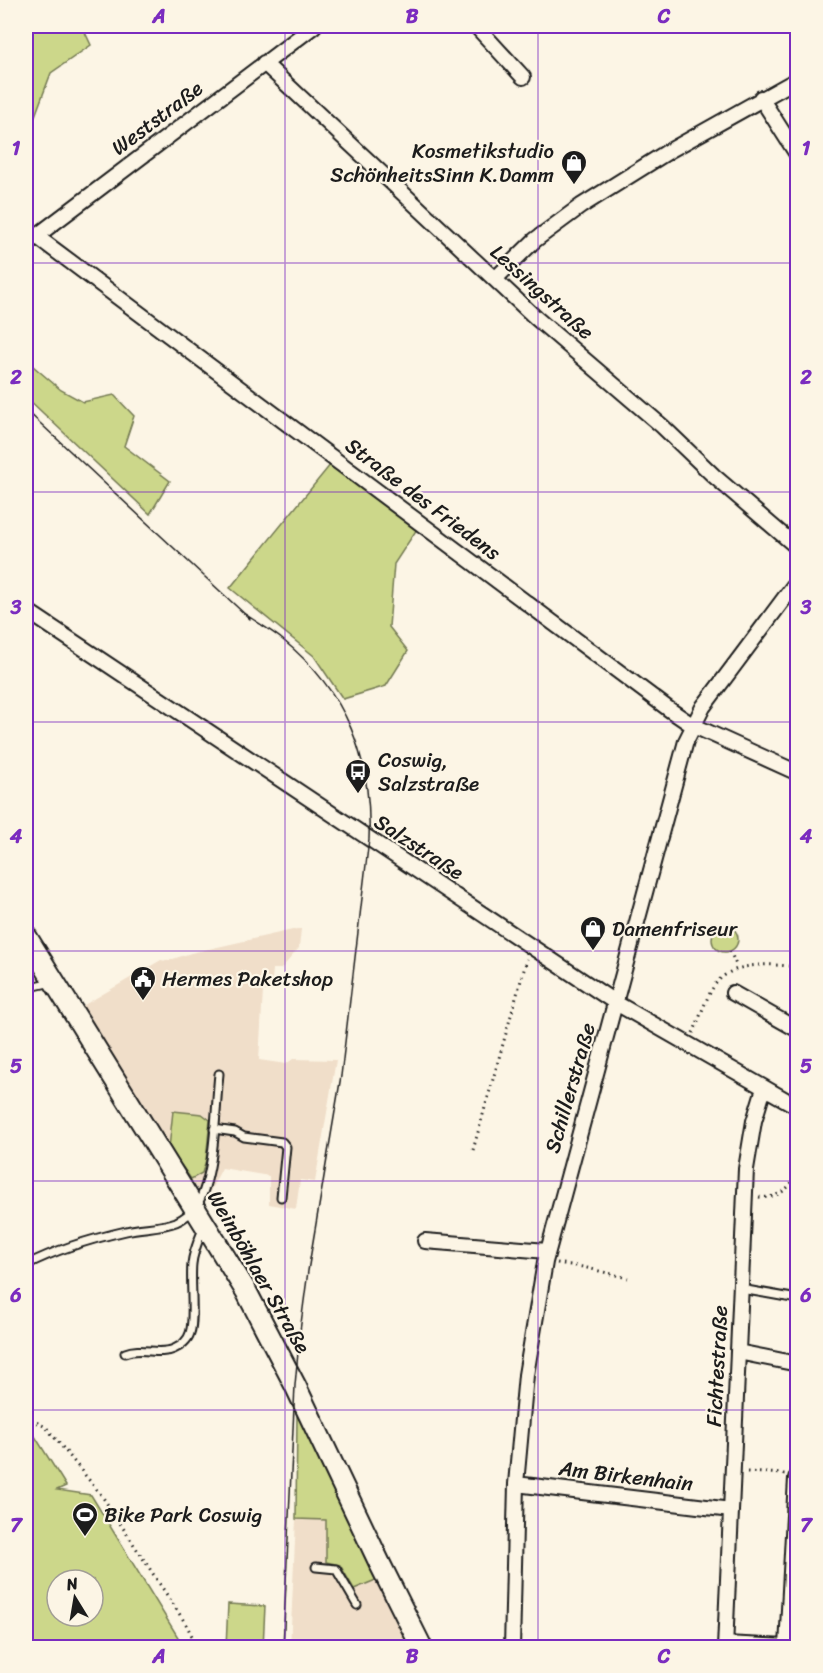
<svg xmlns="http://www.w3.org/2000/svg" width="823" height="1673" font-family="Sriracha,sans-serif">
	<rect width="100%" height="100%" fill="#fcf5e5"/>
	<filter id="ink" filterUnits="userSpaceOnUse"><feTurbulence type="fractalNoise" baseFrequency=".0167" numOctaves="2"/><feDisplacementMap in="SourceGraphic" scale="12" xChannelSelector="R" yChannelSelector="G"/><feConvolveMatrix kernelMatrix="1 2 1 2 8 2 1 2 1" color-interpolation-filters="sRGB"/></filter>
	<g filter="url(#ink)">
		<!-- built -->
		<path fill="#f0dec9" d="M297,929H301L299,948L281,969H273L271,991H263L259,1060L286,1064L293,1059L336,1060L315,1182L300,1180L296,1209L269,1204V1176L222,1168L205,1201L191,1179L202,1173L169,1148L79,1008L161,960L167,961L191,953Z
			M296,1519L326,1520L340,1565L378,1579L413,1647L290,1648Z"/>
		<!-- green -->
		<path fill="#ccd78a" stroke="#747a53" stroke-width="1.5" fill-rule="evenodd" d="M26,26H82L91,45L51,73L29,132L26,134Z
			M26,360L61,390L83,402L114,395L134,416L124,446L170,481L150,514L26,397Z
			M335,459L419,526L394,564L389,627L408,651L386,686L343,699L314,656L230,588Z
			M712 939a13 13 0 1 1 26 0a13 13 0 1 1-26 0Z
			M173,1111L202,1114L210,1120L206,1160L202,1173L191,1179L169,1148Z
			M301,1412L378,1579L354,1589L340,1565L326,1562V1520L296,1519L297,1413Z
			M26,1416L31,1430L66,1486L57,1490L91,1495L184,1647H26ZM57,1580H93V1616H57Z
			M228,1604L265,1606L263,1647H226Z"/>
		<g fill="none" stroke-linecap="round" stroke-linejoin="round">
			<defs>
				<path id="lane" d="M26,988L52,982
					M214,1129L235,1132L244,1137L282,1142L286,1147L281,1197
					M26,1265C57,1249 91,1239 126,1231C142,1227 161,1228 176,1222C183,1219 194,1211 197,1205C216,1174 215,1110 219,1074
					M741,1289L798,1299
					M125,1353C141,1346 159,1356 174,1349C181,1346 188,1340 190,1333C195,1320 190,1282 192,1264C193,1252 198,1241 203,1229
					M316,1567L336,1569L357,1605"/>
				<path id="street" d="M476,26L523,77
					M264,63L536,318L662,426L714,476L798,548
					M761,98L798,156
					M36,236L670,710L692,725L798,773
					M26,244L314,26
					M495,279L535,240L581,206L669,151L798,79
					M26,610L616,1003L798,1107
					M733,993L798,1030
					M425,1241L547,1251
					M738,1352L798,1364
					M516,1484L731,1510
					M725,1644L787,1647L796,1478
					M512,1648L516,1484L526,1375L545,1262L686,741L703,707L798,580
					M725,1648L746,1169L754,1121L764,1088"/>
				<path id="secondary" d="M26,936L246,1291L295,1385L381,1566L422,1648"/>
			</defs>
			<!-- lane casing -->
			<use href="#lane" stroke="#1c1c1c" stroke-width="11"/>
			<!-- street casing -->
			<use href="#street" stroke="#1c1c1c" stroke-width="18"/>
			<!-- secondary casing -->
			<use href="#secondary" stroke="#1c1c1c" stroke-width="24"/>
			<!-- path -->
			<path stroke="#1c1c1c" stroke-width="3" stroke-dasharray="1.5 4.5" stroke-linecap="butt" d="M730,951L737,967
				M693,1033C700,1018 705,1000 714,986C732,960 771,964 798,967
				M473,1150L527,959
				M759,1197C771,1199 785,1193 792,1182L798,1185
				M557,1263L583,1267L628,1278
				M26,1417L46,1427L102,1496L186,1624L198,1648
				M747,1472L785,1474"/>
			<!-- lane -->
			<use href="#lane" stroke="#fcf5e5" stroke-width="7"/>
			<!-- street -->
			<use href="#street" stroke="#fcf5e5" stroke-width="14"/>
			<!-- secondary -->
			<use href="#secondary" stroke="#fcf5e5" stroke-width="20"/>
			<!-- tram -->
			<path stroke="#1c1c1c" stroke-width="1.5" d="M26,410L250,619
				M245,614C258,623 272,631 283,640C347,692 372,758 369,839L341,1076L308,1271L300,1331L295,1385L283,1648"/>
		</g>
	</g>
	<!-- grid -->
	<path fill="none" stroke="#7b2cbf" stroke-width="1.5" stroke-opacity="0.55" d="M285,26V1648M538,26V1648M26,263H798M26,492H798M26,722H798M26,951H798M26,1181H798M26,1410H798"/>
	<!-- icons -->
	<defs>
		<symbol id="shop-pin" viewBox="-11 -11 22 30"><path d="M0 17L-7.5 6A9.5 9.5 0 1 1 7.5 6Z" fill="#1c1c1c" stroke="#fcf5e5"/><path d="M-5-2.5h2.3a2.7 3.5 0 0 1 5.4 0H5L5.5 6h-11ZM-1.5-2.5h3a1.5 2.3 0 0 0-3 0Z" fill="#fff"/></symbol>
		<symbol id="bus-pin" viewBox="-11 -11 22 30"><path d="M0 17L-7.5 6A9.5 9.5 0 1 1 7.5 6Z" fill="#1c1c1c" stroke="#fcf5e5"/><path d="M-5-6H5V4H4V6H2V4H-2V6H-4V4H-5ZM-3.5-4V0h7V-4ZM-3.5 1.2v1.5H-2V1.2ZM2 1.2v1.5H3.5V1.2Z" fill="#fff"/></symbol>
		<symbol id="civic-pin" viewBox="-11 -11 22 30"><path d="M0 17L-7.5 6A9.5 9.5 0 1 1 7.5 6Z" fill="#1c1c1c" stroke="#fcf5e5"/><path d="M-.6-6.5H3V-4.5H.6V-3L4-1V1h2V6H-6V1h2V-1L-.6-3ZM-1.2 2.5V6h2.4V2.5Z" fill="#fff"/></symbol>
		<symbol id="stadium-pin" viewBox="-11 -11 22 30"><path d="M0 17L-7.5 6A9.5 9.5 0 1 1 7.5 6Z" fill="#1c1c1c" stroke="#fcf5e5"/><path d="M0-5a6.5 5 0 1 0 0 10a6.5 5 0 1 0 0-10ZM-3.5-1.8h7v3.6h-7Z" fill="#fff"/></symbol>
	</defs>
	<g fill-rule="evenodd">
		<use href="#shop-pin" x="559" y="148" width="30" height="40"/>
		<use href="#bus-pin" x="343" y="757" width="30" height="40"/>
		<use href="#shop-pin" x="578" y="914" width="30" height="40"/>
		<use href="#civic-pin" x="128" y="964" width="30" height="40"/>
		<use href="#stadium-pin" x="70" y="1500" width="30" height="40"/>
	</g>
	<g text-anchor="middle" dominant-baseline="central" stroke-width="4.5" stroke-linejoin="round" paint-order="stroke">
		<!-- street labels -->
		<g font-size="21" fill="#1c1c1c" stroke="#fcf5e5">
			<text transform="translate(157 118) rotate(-37)">Weststraße</text>
			<text transform="translate(542 292) rotate(42)">Lessingstraße</text>
			<text transform="translate(423 499) rotate(37)">Straße des Friedens</text>
			<text transform="translate(419 847) rotate(33)">Salzstraße</text>
			<text transform="translate(570 1088) rotate(-74)">Schillerstraße</text>
			<text transform="translate(259 1272) rotate(60)">Weinböhlaer Straße</text>
			<text transform="translate(717 1366) rotate(-87)">Fichtestraße</text>
			<text transform="translate(626 1476) rotate(7)">Am Birkenhain</text>
		</g>
		<!-- poi labels -->
		<g font-size="21" fill="#1c1c1c" stroke="#fcf5e5" text-anchor="start">
			<text x="554" y="151" text-anchor="end">Kosmetikstudio<tspan x="554" dy="24">SchönheitsSinn K.Damm</tspan></text>
			<text x="378" y="760">Coswig,<tspan x="378" dy="24">Salzstraße</tspan></text>
			<text x="612" y="929">Damenfriseur</text>
			<text x="162" y="979">Hermes Paketshop</text>
			<text x="104" y="1515">Bike Park Coswig</text>
		</g>
	</g>
	<!-- margin -->
	<rect width="823" height="1673" fill="none" stroke="#fcf5e5" stroke-width="66"/>
	<!-- north arrow -->
	<g transform="translate(75 1598) rotate(349)"><circle r="28" fill="#fcf5e5" stroke="#a29e95" stroke-width="1.5"/>
	<path d="M0-4.5L10 22L0 15L-10 22Z" fill="#1c1c1c"/>
	<text y="-9" font-size="16" font-weight="bold" text-anchor="middle" fill="#1c1c1c">N</text>
	</g>
	<rect x="33" y="33" width="757" height="1607" fill="none" stroke="#7b2cbf" stroke-width="2"/>
	<g font-size="20" text-anchor="middle" font-weight="bold" fill="#7b2cbf">
		<text x="159" y="23">A</text>
		<text x="412" y="23">B</text>
		<text x="664" y="23">C</text>
		<text x="16" y="155">1</text>
		<text x="806" y="155">1</text>
		<text x="16" y="384">2</text>
		<text x="806" y="384">2</text>
		<text x="16" y="614">3</text>
		<text x="806" y="614">3</text>
		<text x="16" y="843">4</text>
		<text x="806" y="843">4</text>
		<text x="16" y="1073">5</text>
		<text x="806" y="1073">5</text>
		<text x="16" y="1302">6</text>
		<text x="806" y="1302">6</text>
		<text x="16" y="1532">7</text>
		<text x="806" y="1532">7</text>
		<text x="159" y="1663">A</text>
		<text x="412" y="1663">B</text>
		<text x="664" y="1663">C</text>
	</g>
</svg>
